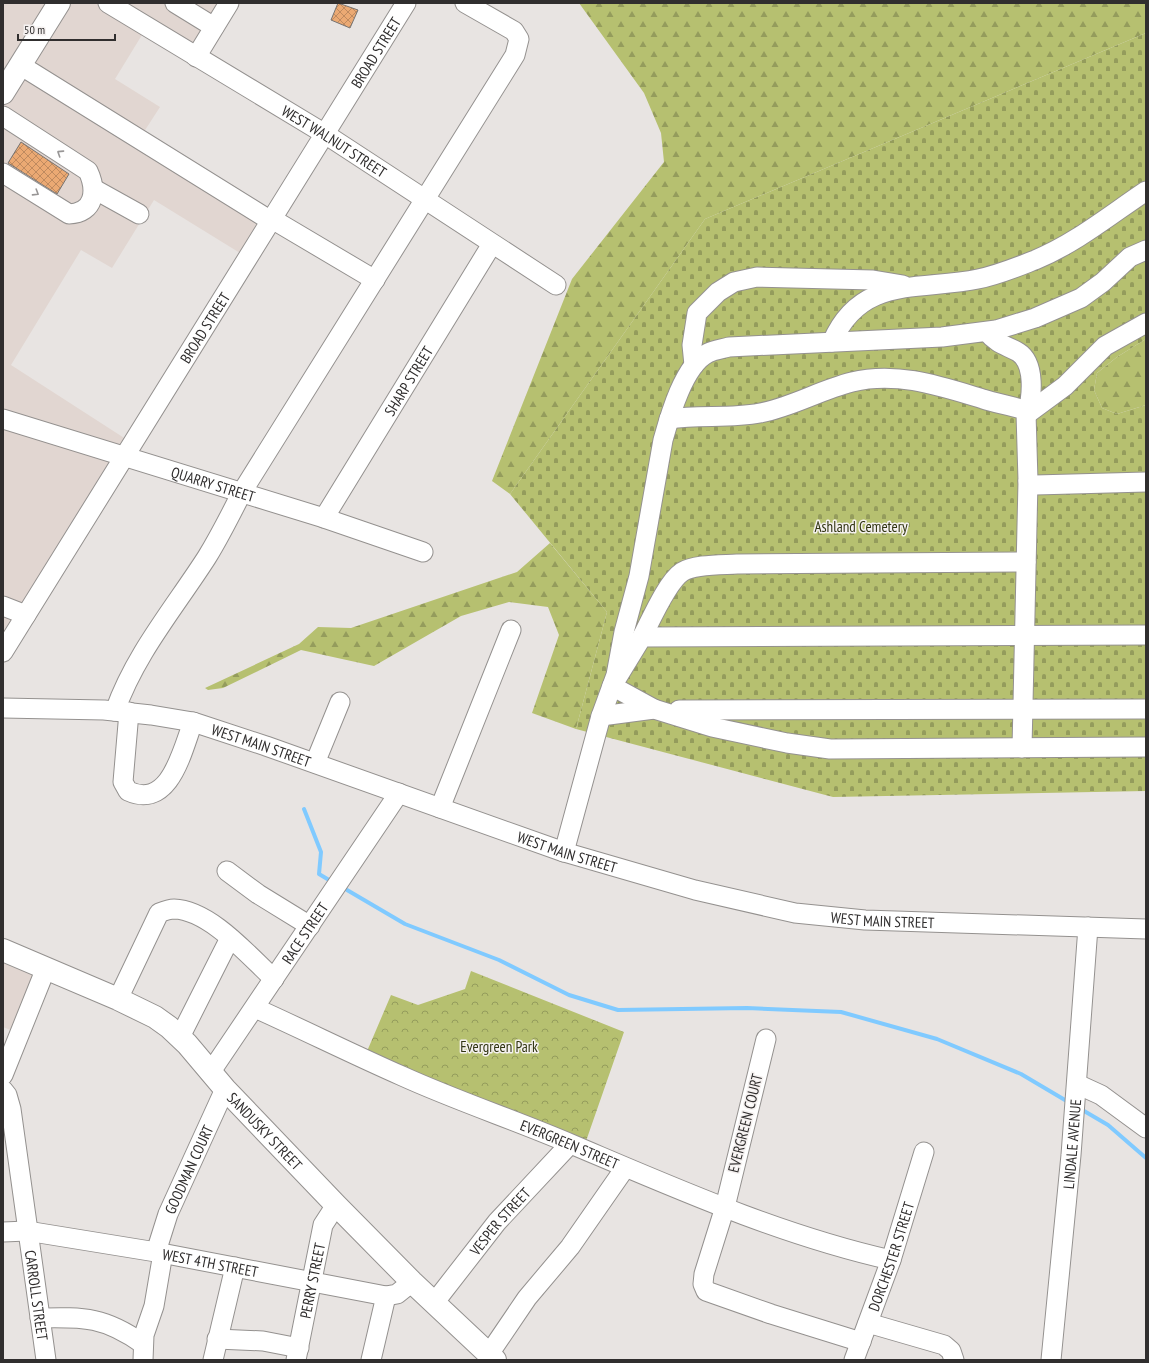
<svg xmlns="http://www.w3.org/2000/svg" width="1149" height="1363" font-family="'PT Sans Narrow',sans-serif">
	<defs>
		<pattern id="forest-firs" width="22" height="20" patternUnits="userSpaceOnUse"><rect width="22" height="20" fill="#b6c070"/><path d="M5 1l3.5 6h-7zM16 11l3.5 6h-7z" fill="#949c5c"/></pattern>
		<pattern id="cemetery-stones" width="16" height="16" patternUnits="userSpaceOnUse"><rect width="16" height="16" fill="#b6c070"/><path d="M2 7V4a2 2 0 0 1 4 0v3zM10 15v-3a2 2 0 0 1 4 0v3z" fill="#949c5c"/></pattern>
		<pattern id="park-crowns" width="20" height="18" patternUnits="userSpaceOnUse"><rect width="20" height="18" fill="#b6c070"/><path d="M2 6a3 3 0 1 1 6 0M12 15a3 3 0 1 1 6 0" fill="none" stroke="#949c5c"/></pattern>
		<pattern id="building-cross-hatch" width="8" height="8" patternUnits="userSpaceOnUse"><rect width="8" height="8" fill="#eba973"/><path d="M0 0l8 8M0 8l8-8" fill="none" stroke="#bf8a5f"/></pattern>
	</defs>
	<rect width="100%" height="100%" fill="#e8e4e2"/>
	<!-- built -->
	<path fill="#e1d6d1" d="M3,3H232L196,62L145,30L115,79L160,107L138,141L262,217L240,253L154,200L112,268L81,250L11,365L132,443L3,658Z
		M3,946L50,966L23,1035L3,1027Z"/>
	<!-- forest -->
	<path fill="url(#forest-firs)" d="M579,3H1146V33L705,219L510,494L492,481L572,279L664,162L661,133L644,93Z
		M1146,339V405L1117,414L1102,408L1094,390L1097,373L1117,357Z
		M550,543L607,612L576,729L532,713L559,635L548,607L509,602L461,616L374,666L301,650L223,688L208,690L205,688L299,644L318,627L351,628L517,572Z"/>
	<!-- cemetery -->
	<path fill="url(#cemetery-stones)" d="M1146,33V339L1117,357L1097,373L1094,390L1102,408L1117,414L1146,405V791L833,797L576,729L607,612L510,494L705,219Z"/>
	<!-- park -->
	<path fill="url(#park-crowns)" d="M471,971L624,1032L585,1144L365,1056L391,995L418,1005L465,989Z"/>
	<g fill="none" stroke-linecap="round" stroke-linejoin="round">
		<!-- stream -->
		<path stroke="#80caff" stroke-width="4" d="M304,809L321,852L319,874L329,880
			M347,890L405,924L499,960L569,995L618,1010L747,1008L841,1012L937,1039L1021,1074L1070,1103
			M1079,1108L1108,1125L1146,1158"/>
	</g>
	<!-- building -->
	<path fill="url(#building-cross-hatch)" stroke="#777472" d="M338,3L358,10L350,28L331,20Z
		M21,142L69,174L57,194L8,163Z"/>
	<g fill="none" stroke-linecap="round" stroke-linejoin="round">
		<defs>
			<g id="minor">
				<path id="s1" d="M108,3L325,134L556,285"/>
				<path d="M175,3L214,27"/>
				<path d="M196,57L229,3"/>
				<path d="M20,65L271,221"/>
				<path d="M3,116L88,171C97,190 95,213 69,214L3,173"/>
				<path d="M94,189L139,214"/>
				<path d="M272,219L375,280"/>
				<path d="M987,332C997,344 1005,345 1018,352C1036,363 1032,398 1027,414"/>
				<path d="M832,342C861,275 920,291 978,279C998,275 1017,267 1035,260C1076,243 1110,215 1146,191"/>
				<path d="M694,365L692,345L697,313L718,292L734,282L757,277L873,280L903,285"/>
				<path d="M1027,414L1065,386L1105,346L1146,323"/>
				<path id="s2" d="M3,419L324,518L423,552"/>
				<path d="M669,419C699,414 729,419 760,413C792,407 820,390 852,382C897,371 940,386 983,399C995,403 1008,405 1021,409L1026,413L1028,481L1022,748"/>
				<path d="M1028,481L1031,485H1035L1146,482"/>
				<path id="s3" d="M324,518L492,244"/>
				<path d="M3,606L26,615"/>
				<path d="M642,637C651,620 667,582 682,572C694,564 723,565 737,564L1026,562"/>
				<path id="s4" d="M3,652L406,3"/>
				<path id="s5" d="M3,708L104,710L151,715L193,722L266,746L564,852L695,890L795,913L865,920L1146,929"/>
				<path d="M654,709L612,686L642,637L1146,635"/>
				<path d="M679,710L1146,709"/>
				<path d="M115,711C135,654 175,607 207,557C220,536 231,514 242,492L515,55L519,39L514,31L465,3"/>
				<path d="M129,712L123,782L128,791C170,810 182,751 193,722"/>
				<path d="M601,716L654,709L712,727L787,743L830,749L1146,747"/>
				<path d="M315,763L340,702"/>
				<path d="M440,808L511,630"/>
				<path d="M564,852L601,716L616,675L624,632L639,576L663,440C670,415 684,365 708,353C714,350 722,349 729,347L942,337L996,330L1035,318L1081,298L1103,282L1130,257L1146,250"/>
				<path d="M227,871L258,894L310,926"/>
				<path d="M118,999L159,913C164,911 169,909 174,909C210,910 249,956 274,979"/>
				<path id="s6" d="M255,1008C304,1030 352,1054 402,1076C457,1101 515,1120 571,1144C675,1188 780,1235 891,1260"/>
				<path d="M180,1037L230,938"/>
				<path d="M766,1039L725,1207L704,1274L703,1284L706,1291L771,1314L861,1342"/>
				<path id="s7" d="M210,1073L399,793"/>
				<path d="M3,1075L46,968"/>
				<path d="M1077,1084L1101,1095L1146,1128"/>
				<path id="s8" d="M3,1090L7,1095L11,1109L46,1360"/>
				<path id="s9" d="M3,1232L27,1231L156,1252L386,1296L397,1294L412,1282"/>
				<path id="s10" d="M156,1252L168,1214L225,1089"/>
				<path id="s11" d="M434,1303L497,1222L570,1144"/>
				<path d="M40,1318C85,1317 105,1317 143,1344"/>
				<path d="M868,1323L944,1345L951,1351L954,1360"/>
				<path d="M217,1339L263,1341L299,1348"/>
				<path d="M489,1354L527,1298L570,1247L625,1168"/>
				<path d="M143,1360L144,1335L154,1306L163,1253"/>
				<path d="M213,1360L235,1267"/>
				<path id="s12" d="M296,1360L323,1225L336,1205"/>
				<path d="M371,1360L386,1296"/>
				<path id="s13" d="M854,1360L891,1260L924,1152"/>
				<path id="s14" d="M1051,1360L1071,1155L1088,927"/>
			</g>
			<g id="major">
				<path d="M3,93L59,3"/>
				<path id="s15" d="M3,950L118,999L155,1017L169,1027L187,1044L225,1089L336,1205L412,1282L495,1360"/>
			</g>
		</defs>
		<!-- minor casing -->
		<use href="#minor" stroke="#94918f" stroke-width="21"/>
		<!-- major casing -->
		<use href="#major" stroke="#94918f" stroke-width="24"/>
		<!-- minor -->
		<use href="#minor" stroke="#fff" stroke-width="19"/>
		<!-- major -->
		<use href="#major" stroke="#fff" stroke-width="22"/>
	</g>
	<!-- one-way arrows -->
	<defs><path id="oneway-chevron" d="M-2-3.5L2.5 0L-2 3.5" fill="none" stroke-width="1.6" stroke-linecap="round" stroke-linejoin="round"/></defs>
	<g stroke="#989696">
		<use href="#oneway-chevron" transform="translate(60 153) rotate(-147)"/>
		<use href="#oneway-chevron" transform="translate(36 193) rotate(32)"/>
	</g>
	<g text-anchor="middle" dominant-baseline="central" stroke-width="3" stroke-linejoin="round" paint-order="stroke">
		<!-- street labels -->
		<g font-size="15" fill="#302e2e" stroke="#f5f1f0">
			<text stroke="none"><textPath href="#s4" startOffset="706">BROAD STREET</textPath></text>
			<text stroke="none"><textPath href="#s1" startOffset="265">WEST WALNUT STREET</textPath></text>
			<text stroke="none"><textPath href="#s4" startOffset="382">BROAD STREET</textPath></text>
			<text stroke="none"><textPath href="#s3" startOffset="161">SHARP STREET</textPath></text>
			<text stroke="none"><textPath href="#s2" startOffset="220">QUARRY STREET</textPath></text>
			<text stroke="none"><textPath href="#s5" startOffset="263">WEST MAIN STREET</textPath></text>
			<text stroke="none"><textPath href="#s5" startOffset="587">WEST MAIN STREET</textPath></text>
			<text stroke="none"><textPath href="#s5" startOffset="911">WEST MAIN STREET</textPath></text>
			<text stroke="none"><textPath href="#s7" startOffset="169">RACE STREET</textPath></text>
			<text transform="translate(745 1123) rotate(-76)">EVERGREEN COURT</text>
			<text stroke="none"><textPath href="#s15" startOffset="325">SANDUSKY STREET</textPath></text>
			<text stroke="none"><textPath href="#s6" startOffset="343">EVERGREEN STREET</textPath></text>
			<text stroke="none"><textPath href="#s14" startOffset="217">LINDALE AVENUE</textPath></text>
			<text stroke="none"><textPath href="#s10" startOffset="89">GOODMAN COURT</textPath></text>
			<text stroke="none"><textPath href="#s11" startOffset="105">VESPER STREET</textPath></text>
			<text stroke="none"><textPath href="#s13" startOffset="110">DORCHESTER STREET</textPath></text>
			<text stroke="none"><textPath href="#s9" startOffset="210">WEST 4TH STREET</textPath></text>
			<text stroke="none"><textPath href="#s12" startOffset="81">PERRY STREET</textPath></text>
			<text stroke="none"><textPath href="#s8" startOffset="209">CARROLL STREET</textPath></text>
		</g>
		<!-- park labels -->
		<g font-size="15" fill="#313512" stroke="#f5f1f0">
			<text x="861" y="526">Ashland Cemetery</text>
			<text x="499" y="1046">Evergreen Park</text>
		</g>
	</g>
	<!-- border -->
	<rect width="1149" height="1363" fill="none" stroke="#302e2e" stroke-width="8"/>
	<!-- scale -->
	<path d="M18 34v6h97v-6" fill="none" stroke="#302e2e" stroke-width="2"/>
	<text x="24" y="34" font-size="12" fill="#302e2e" stroke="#f5f1f0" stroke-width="3" paint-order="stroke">50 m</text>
</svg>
